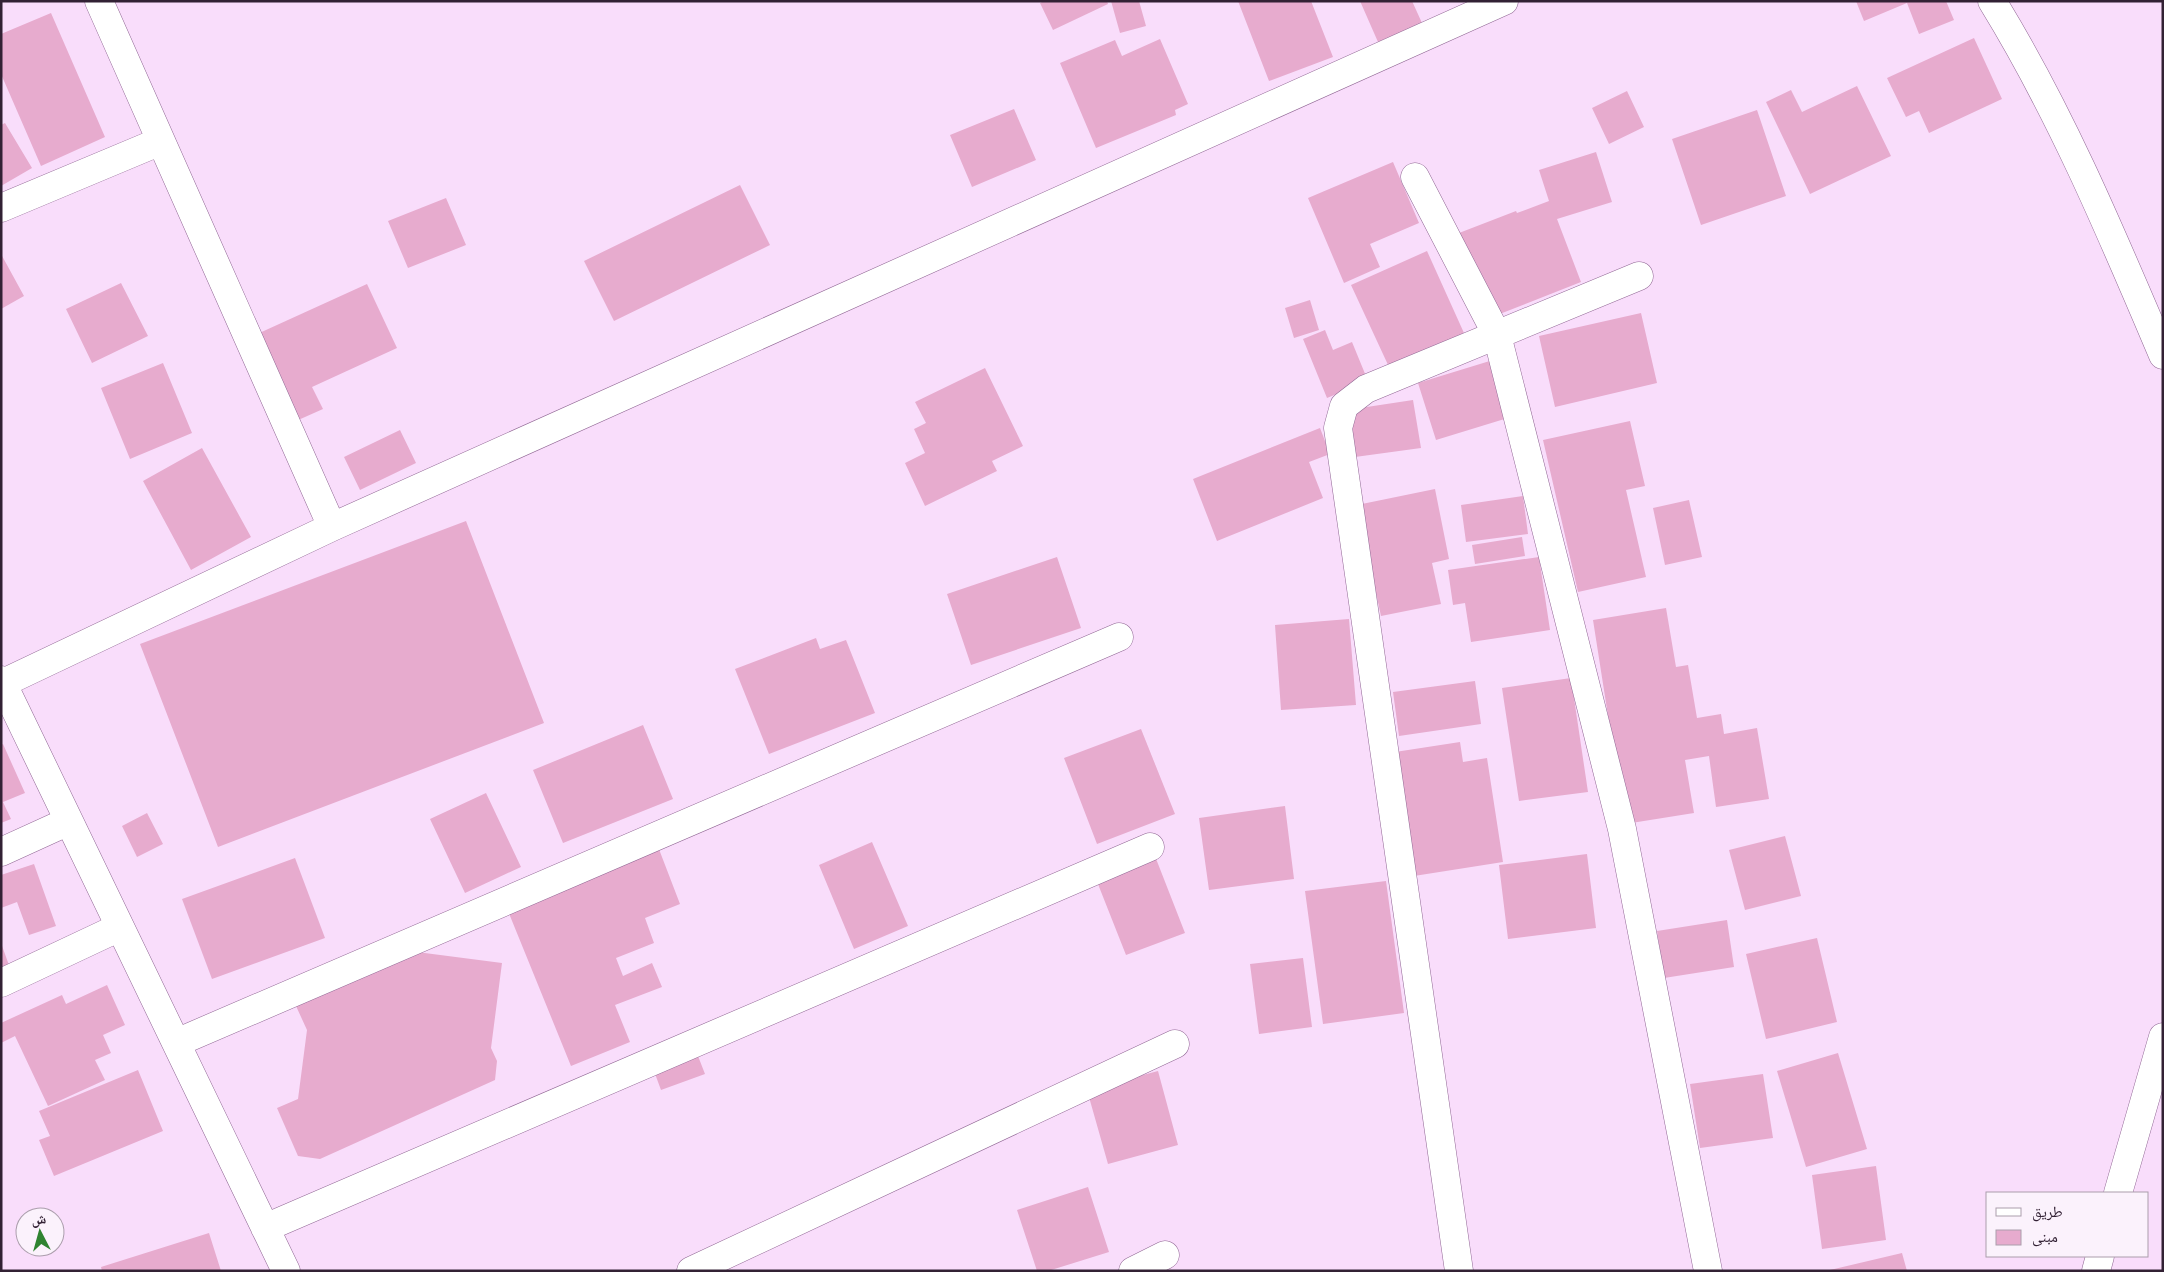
<svg xmlns="http://www.w3.org/2000/svg" width="2164" height="1272" font-family="Spectral,'Noto Naskh Arabic',serif">
	<rect width="100%" height="100%" fill="#f9ddfb"/>
	<!-- building -->
	<path fill="#e7abce" d="M1044,1H1107L1108,4L1053,30L1040,3Z
		M1111,1H1139L1146,26L1120,33Z
		M1238,1H1311L1333,57L1269,81Z
		M1360,1H1412L1422,23L1378,42Z
		M1856,1H1946L1954,20L1919,34L1907,3L1864,21Z
		M51,13L105,137L41,166L1,74V34Z
		M1974,38L2002,99L1929,133L1919,111L1906,117L1887,78Z
		M1160,39L1188,104L1175,110L1176,115L1096,148L1060,63L1115,40L1122,56Z
		M1857,86L1891,156L1810,194L1766,102L1791,90L1802,112Z
		M1627,91L1644,127L1609,144L1592,108Z
		M1014,109L1036,160L972,187L950,135Z
		M1757,110L1786,196L1701,225L1672,139Z
		M5,123L32,168L1,186V125Z
		M1596,152L1612,202L1557,219L1581,282L1492,317L1459,233L1516,211L1517,213L1549,201L1539,170Z
		M1393,162L1419,223L1370,244L1380,267L1344,283L1308,198Z
		M740,185L770,245L614,321L584,261Z
		M446,198L466,245L408,268L388,221Z
		M1427,251L1464,333L1389,367L1351,285Z
		M1,254L24,296L1,309Z
		M121,283L148,336L92,363L66,309Z
		M367,284L397,348L312,387L323,409L296,421L255,335Z
		M1310,300L1319,330L1294,338L1285,308Z
		M1641,313L1657,383L1555,407L1539,336Z
		M1325,330L1333,350L1352,342L1368,381L1327,398L1303,339Z
		M1493,360L1511,417L1436,440L1418,383Z
		M163,363L192,433L130,459L101,388Z
		M985,368L1023,446L992,461L997,471L925,506L905,463L925,453L914,429L926,423L915,402Z
		M1413,400L1421,448L1355,457L1347,410Z
		M1630,421L1645,486L1626,490L1646,577L1578,592L1543,440Z
		M1320,428L1330,454L1309,462L1323,498L1217,541L1193,479Z
		M400,430L416,463L360,490L344,457Z
		M202,448L251,537L191,570L143,481Z
		M1435,489L1449,559L1432,563L1441,604L1381,616L1357,505Z
		M1523,496L1528,534L1466,542L1461,505Z
		M1689,500L1702,557L1665,565L1653,508Z
		M466,521L544,723L218,847L140,644Z
		M1522,537L1525,556L1475,564L1472,545Z
		M1057,557L1081,628L971,665L947,594Z
		M1539,557L1550,630L1471,642L1465,603L1453,605L1448,570Z
		M1666,608L1676,667L1688,665L1697,718L1721,714L1724,734L1757,728L1769,799L1716,807L1709,756L1685,760L1694,813L1625,824L1593,620Z
		M1349,619L1356,705L1281,710L1275,625Z
		M816,638L820,649L846,640L875,713L769,754L735,669Z
		M1571,678L1588,792L1519,801L1502,688Z
		M1475,681L1481,724L1399,736L1393,692Z
		M643,725L673,799L563,843L533,770Z
		M1141,729L1175,814L1097,844L1064,758Z
		M1460,742L1463,762L1487,758L1503,862L1414,876L1395,752Z
		M3,744L25,793L3,802L11,819L1,823V745Z
		M486,793L521,867L465,893L430,819Z
		M1285,806L1294,879L1209,890L1199,818Z
		M147,813L163,844L137,857L122,826Z
		M1785,836L1801,896L1745,910L1729,850Z
		M872,842L908,926L854,949L819,865Z
		M657,844L680,904L645,918L654,943L616,958L623,976L652,963L662,987L615,1005L630,1042L571,1066L508,911Z
		M1153,851L1185,933L1126,955L1094,874Z
		M1587,854L1596,928L1508,939L1499,865Z
		M295,858L325,938L212,979L182,899Z
		M34,864L56,926L29,935L17,902L1,908V875Z
		M1386,881L1404,1013L1323,1024L1305,891Z
		M1727,920L1734,967L1664,978L1657,931Z
		M1817,938L1837,1022L1766,1039L1746,954Z
		M1,943L10,968L1,972Z
		M417,952L502,963L491,1048L497,1061L495,1080L320,1159L298,1156L277,1108L298,1099L307,1030L296,1006Z
		M1303,958L1312,1027L1259,1034L1250,964Z
		M107,985L125,1025L103,1035L111,1053L95,1060L105,1080L48,1106L15,1036L1,1043V1023L62,995L66,1004Z
		M1838,1053L1867,1149L1806,1167L1777,1071Z
		M698,1056L705,1074L661,1090L654,1071Z
		M138,1070L163,1131L54,1176L39,1140L50,1136L39,1111Z
		M1158,1071L1178,1145L1108,1164L1087,1090Z
		M1763,1074L1773,1138L1700,1148L1690,1084Z
		M1876,1166L1886,1240L1822,1249L1812,1175Z
		M1088,1187L1109,1252L1048,1271H1037L1017,1210Z
		M209,1233L221,1271H102L101,1267Z
		M1902,1253L1907,1271H1830V1270Z"/>
	<g fill="none" stroke-linecap="round" stroke-linejoin="round">
		<defs>
			<path id="minor" d="M99,1L332,527
				M1992,1C2061,113 2112,235 2163,355
				M1415,177L1497,335L1622,829L1708,1271
				M1,208L161,141
				M1,680L286,1271
				M3,683L332,527L1504,1
				M1,852L69,821
				M1,983L120,927
				M176,1043L1119,637
				M2118,1193L2163,1037
				M265,1228L1150,847
				M691,1271L1175,1044
				M1133,1271L1165,1255
				M1459,1271L1338,428L1344,406L1366,389L1639,276
				M2096,1271L2100,1256"/>
		</defs>
		<!-- minor casing -->
		<use href="#minor" stroke="#906794" stroke-width="29"/>
		<!-- minor -->
		<use href="#minor" stroke="#fff" stroke-width="28"/>
	</g>
	<!-- border -->
	<rect width="2164" height="1272" fill="none" stroke="#322134" stroke-width="5"/>
	<!-- legend -->
	<rect x="1986" y="1192" width="162" height="65" fill="#fbf2fc" stroke="#ab9eac"/>
	<rect x="1996" y="1208" width="25" height="8" fill="#ffffff" stroke="#ab9eac"/>
	<text x="2032" y="1217" font-size="15" fill="#322134">طريق</text>
	<rect x="1996" y="1230" width="25" height="15" fill="#e7abce" stroke="#ab9eac"/>
	<text x="2032" y="1242" font-size="15" fill="#322134">مبنى</text>
	<!-- north arrow -->
	<g transform="translate(40 1232) rotate(354)"><circle r="24" fill="#fbf2fc" stroke="#ab9eac"/>
	<path d="M0-4L9 19L0 12L-9 19Z" fill="#2f8331"/>
	<text y="-8" font-size="14" font-weight="bold" text-anchor="middle" fill="#322134">ش</text>
	</g>
</svg>
